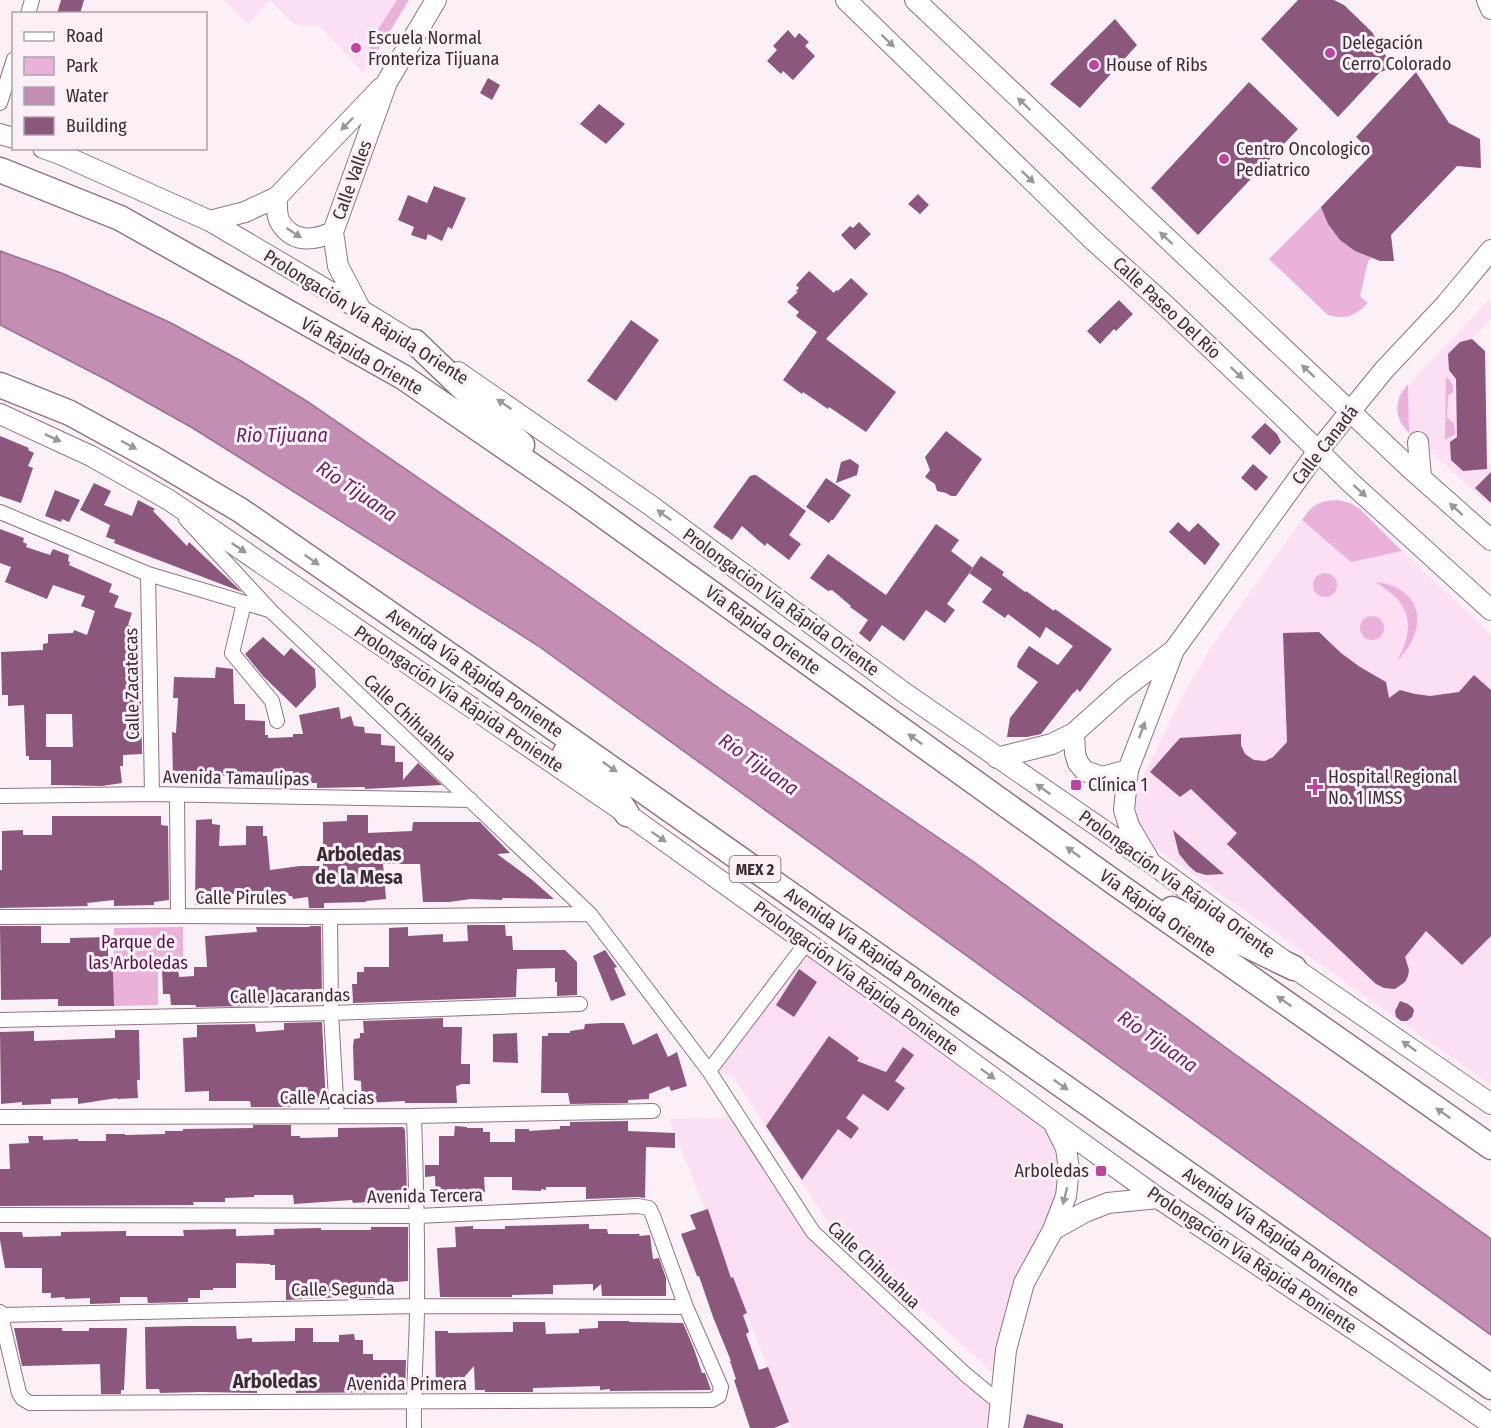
<svg xmlns="http://www.w3.org/2000/svg" width="1491" height="1428" font-family="'Fira Sans Condensed',sans-serif">
	<rect width="100%" height="100%" fill="#fcf0f8"/>
	<!-- built -->
	<path fill="#fddff4" d="M224,0H409L363,73L321,27L294,24L270,0L248,24Z
		M1488,301L1491,304V319L1472,339L1485,351L1487,462L1491,466V503L1490,505L1409,433L1400,423L1397,409L1399,395L1403,390Z
		M1338,500L1350,503L1360,509L1402,551L1491,634V1085L1164,854L1155,847L1148,838L1141,828L1137,817L1136,805L1137,793L1141,781L1182,697L1211,647L1307,513L1312,507L1320,502Z
		M807,942L1053,1122L1069,1169L1024,1283L1002,1381L830,1226L733,1076L709,1071Z
		M739,1117L813,1232L1000,1403L998,1428H792L669,1119Z"/>
	<!-- green -->
	<path fill="#eab2da" d="M397,0H409L374,57L368,45Z
		M1321,207C1333,235 1343,246 1372,258L1368,261L1360,296L1368,303C1354,316 1348,320 1328,315L1269,259Z
		M1446,376L1453,385V392L1448,396L1447,417L1452,422L1454,423L1455,434L1445,440Z
		M1408,384L1409,433C1394,417 1393,402 1408,384Z
		M1338,500L1350,503L1360,509L1402,551L1351,562L1302,520C1313,504 1319,501 1338,500Z
		M1313 585a12 12 0 1 1 24 0a12 12 0 1 1-24 0Z
		M1375,582C1384,583 1394,585 1402,591C1429,610 1416,643 1396,662C1406,647 1413,624 1403,607C1397,596 1385,588 1375,582Z
		M1360 628a12 12 0 1 1 24 0a12 12 0 1 1-24 0Z
		M183,927V966H158V1005L114,1006V928Z"/>
	<!-- water -->
	<path fill="#c48db4" stroke="#9a708e" stroke-width="1.5" d="M0,251L64,274L171,323L241,361L308,402L555,572L723,691L974,862L1229,1050L1491,1239V1335L537,645L191,427L107,380L0,325Z"/>
	<!-- building -->
	<path fill="#8b577c" fill-rule="evenodd" d="M61,0H84L80,14H57Z
		M1298,0H1334L1344,5L1372,32L1393,68L1380,72L1338,117L1261,39Z
		M1115,19L1137,45L1080,108L1050,84Z
		M788,30L795,38L799,33L809,42L805,46L815,56L793,80L783,71L781,74L767,61L777,50L773,46Z
		M1416,72L1449,123L1480,139L1481,168L1457,166L1391,235L1394,261H1380L1355,251L1340,240L1328,224L1321,207L1373,153L1356,137Z
		M488,78L500,85L492,100L480,93Z
		M1249,82L1298,129L1198,235L1151,188Z
		M599,104L625,124L606,144L580,124Z
		M434,186L466,198L452,229L448,227L442,241L428,234L426,240L411,235L414,227L398,220L408,195L427,203Z
		M918,194L929,205L920,214L908,204Z
		M859,222L871,234L855,250L841,235L850,226L853,228Z
		M809,271L834,293L836,290L838,291L851,278L868,294L826,339L896,392L866,432L829,407L828,409L803,392L802,394L783,380L817,332L796,316L799,312L787,302L798,292L796,291L799,288L796,285Z
		M1119,300L1133,314L1116,331L1114,329L1100,344L1087,331Z
		M631,320L659,340L616,401L587,381Z
		M1472,339L1485,351L1487,469L1463,471L1451,460L1450,442L1457,437L1456,379L1449,370L1448,354L1460,342Z
		M1265,423L1277,434L1281,442L1270,455L1251,437Z
		M946,431L982,459L956,496H951L946,493L937,491L935,484L925,477L930,470L925,457Z
		M0,436L29,448L28,450L34,453L28,466L33,468L21,503L0,496Z
		M850,459L859,465L857,475L836,483L841,462Z
		M1253,464L1268,477L1256,491L1241,478Z
		M1491,472V503L1475,488Z
		M754,475H756L806,511L789,535L801,544L789,560L767,543L765,546L742,526L732,540L713,527L750,476Z
		M826,478L851,495L833,520H831L829,523L806,507Z
		M94,483L111,491L104,505L132,516L138,500L155,509L153,511L187,546L189,542L242,592L114,543L115,540L106,537L110,525L80,510Z
		M55,490L80,500L69,522L62,519L61,522L45,516Z
		M1178,522L1189,532L1198,523L1220,544L1205,565L1169,532Z
		M936,524L959,540L951,551L973,568L947,604L955,610L945,623L926,610L904,641L882,625L870,642L859,633L868,620L850,607L851,606L832,590L828,591L810,578L828,554L886,595Z
		M0,529L24,538L23,542L27,544L26,547L50,555L53,549L69,555L68,561L70,562L69,565L112,584L109,592L119,596L114,607L132,613L128,625L131,626L130,629L134,631L125,650L140,653L142,754L123,755V766H120L122,783L102,786L51,785V760H29V756H26L24,705L8,706V695H2L1,652L43,650V644L48,643V634L73,633L74,630L87,635L95,611L81,606L85,596L53,585L47,599L5,582L11,567L0,563ZM46,714H72L73,747H46Z
		M981,556L1004,572L1002,575L1025,592L1026,591L1054,611L1055,609L1112,649L1080,692L1077,689L1074,693V692L1041,734L1027,737H1007L1010,718L1038,682L1017,667L1018,662L1029,646L1058,665L1073,646L1046,627L1040,638L1008,614L1005,618L982,602L992,589L969,573Z
		M1319,632L1341,653L1360,667L1386,682L1389,698L1400,690L1415,694L1430,696L1459,692L1474,675L1491,690V936L1462,965L1426,931L1405,957L1409,970L1408,976L1405,982L1395,989L1384,988L1376,984L1227,844L1237,833L1191,789L1180,797L1150,772L1180,738L1241,734V745L1245,754L1254,760L1265,761L1273,757L1287,742L1283,633Z
		M263,637L284,656L291,648L315,669L316,687L296,708L263,676L245,654Z
		M216,667L233,669L234,704H245V720L265,721V735H268V738L293,737V734H303L299,715L339,707L341,719L351,716L354,726L364,727L365,733L381,734V745L395,746V762H403V780L418,763L442,785L365,789V787L317,788V783H293V771L267,772V787H244V775L173,777L172,732L176,733L178,698H173L174,677L215,678Z
		M347,815H368V833L412,831L413,822H480L510,853L497,854L531,879L554,899L502,898V900L471,899L449,902H423L420,864H383L386,899L366,901V902L324,903V908H309L308,897L293,899L292,896H288L268,898V895L257,896V892L230,894L231,904L195,905L196,820L212,819V824L220,825L219,846L246,845V826H263V836H267L270,870L300,866H323V822L347,821Z
		M52,816H161V825L168,826L169,900L154,902V905L114,906V900L87,903L88,906L0,908V870H2V831L23,830V835H52Z
		M1173,830L1224,874L1206,875L1196,872L1189,866L1179,854Z
		M467,925H505L506,936H512L513,950H565L577,962V995L557,996V982H555V968L517,969L516,997L353,1003L352,984H357V972H364V967H389V928L408,927V936L443,934V942L468,941Z
		M0,926H41V943H70V938L108,937V958L113,957L114,1006H58V999L1,1000Z
		M310,926H321L322,1004H254V1006L196,1007V1005H171L170,994H163L162,968L178,967L179,977L194,976V967H207L205,936L257,932L256,927H310Z
		M605,950L617,967L614,968L626,995L611,1001L593,956Z
		M799,969L817,982L794,1017L776,1005Z
		M1400,1001L1408,1004L1413,1008L1414,1011L1412,1017L1407,1021H1401L1396,1017L1395,1011Z
		M443,1018V1027H462L461,1064H470V1084H460V1085L456,1086L457,1103H405V1101L362,1103L361,1081L354,1080L353,1046L354,1039L360,1038V1033H364L363,1021Z
		M322,1022L326,1105H291V1107H251L250,1101H209V1091L185,1092L183,1038L197,1037V1025L255,1024L256,1032L284,1030V1023Z
		M603,1023H624L633,1045L657,1033L668,1057L677,1052L687,1086L671,1091L669,1086L649,1094V1099L628,1100V1103L570,1104L568,1093H541L542,1036H548V1033H570V1031L584,1029L585,1024Z
		M115,1030H139L140,1080H137L138,1098L117,1099V1098L78,1104V1098L51,1099V1104L22,1105V1102L1,1104L0,1032L34,1031V1041L115,1038Z
		M517,1033L518,1063L493,1062V1034Z
		M829,1036L859,1058L857,1061L886,1072L903,1047L914,1055L895,1081L905,1088L888,1111L863,1094L846,1118L859,1128L851,1139L838,1129L802,1180L766,1126Z
		M628,1121V1131L675,1133V1148L646,1147L645,1198L638,1197L586,1199V1187H546V1190L541,1189V1191L512,1190V1177H484L485,1192H475V1195H468V1201H453V1198H436L435,1176L425,1177V1165H439V1136H454L455,1126L467,1127V1128H483V1132H490V1142H515V1129H529V1131L560,1129V1126H570V1122Z
		M253,1125H291V1136H300V1138L338,1137V1128L403,1127L405,1130L407,1192H369L368,1202L353,1203L352,1200L294,1204L293,1195H254V1197L225,1198V1202H193L194,1205L0,1206V1169H10L9,1144L29,1143L28,1136H43V1140L78,1139V1141H106V1134H125V1135L165,1134V1131H183V1129L253,1128Z
		M708,1209L731,1278L733,1277L747,1313L743,1315L749,1332L746,1334L759,1370L768,1367L789,1422L774,1428H750L734,1380L736,1379L730,1361H731L713,1317L699,1276H697L681,1234L696,1229L690,1215Z
		M589,1224V1229H607L608,1234H640L639,1236L650,1235L653,1259L659,1258L666,1278V1296H602L601,1284L593,1291V1284L553,1285V1294L512,1295V1297H440L437,1248L456,1247L455,1227L473,1226V1229H505V1226Z
		M371,1227H408V1281L373,1284L374,1298H362V1296L286,1300V1280H275V1265H270V1264L236,1263V1288H213V1290H200V1298H188V1302L148,1303L147,1297H120V1303L90,1304V1298L65,1299V1297L51,1298V1293H42V1268H5L0,1240V1232H22L23,1237L61,1236V1232L126,1231V1236H184L183,1230L236,1229V1236L274,1235V1229L321,1228V1230H371Z
		M598,1321H629V1322L683,1323L694,1349L702,1373H705L711,1390L610,1391V1389L600,1390V1386L533,1388V1392H485V1390H475L474,1366L451,1392H438L436,1391L435,1331H448V1333L513,1332V1322H545L546,1334L579,1333V1329L598,1328Z
		M188,1326H236L237,1339L252,1338V1342L295,1341V1328H313V1342H339V1335L354,1334L355,1340H363V1354H373V1360H406L405,1392L296,1393L295,1384H257V1393L202,1392L160,1393L159,1389H146L145,1327Z
		M14,1328H62V1331H89V1328H127L124,1390H121V1394H101L100,1364L22,1366Z
		M1027,1414L1063,1424V1428H1023Z"/>
	<g fill="none" stroke-linecap="round" stroke-linejoin="round">
		<defs>
			<path id="street" d="M28,14L32,0
				M0,103L14,59
				M0,512L148,574L269,610
				M186,519L271,611L590,914L709,1071L813,1232L965,1374L1000,1403
				M148,574L152,794
				M244,603L232,653L272,701L277,721
				M177,795L178,916
				M0,796L152,794L471,800
				M0,917L178,916L330,917L590,914
				M330,917L331,1013L337,1116
				M0,1020L331,1013L580,1004
				M709,1071L807,942
				M0,1117L414,1116L653,1111
				M0,1215L417,1216L638,1206L649,1208L653,1216L686,1307L721,1387L719,1396L712,1400L30,1403L23,1399L19,1393L0,1312
				M1,1315L417,1306L686,1307
				M414,1428C413,1387 417,1345 417,1304C418,1241 416,1179 414,1116"/>
			<path id="secondary" d="M846,0L1093,240L1164,304L1280,414L1351,483L1491,610
				M915,0L1412,470L1491,540
				M1487,0L1491,9
				M0,134L14,138
				M43,148L60,154L210,221L361,310L426,350
				M277,197C277,205 276,215 280,222C293,243 313,241 333,232
				M210,221L245,212L277,197L381,88
				M361,310L338,266L333,232L387,82L436,0
				M458,372L650,505L906,694L1151,863L1294,968L1491,1104
				M0,414L91,456L169,500L627,814L901,1010L1053,1122L1158,1198L1377,1345L1491,1424
				M1418,442L1421,478
				M1074,733L1075,753L1078,763L1085,771L1102,777L1128,770
				M997,758L1052,744L1074,733L1122,690L1174,650
				M1148,858L1129,826L1124,810L1128,770L1174,650L1318,451L1384,370L1446,304L1491,250
				M1053,1230L1085,1212L1108,1203L1158,1198
				M998,1428L1006,1350L1024,1283L1053,1230L1066,1196L1069,1169L1066,1148L1055,1126"/>
			<path id="highway" d="M0,170L120,218L403,377L576,496L1115,883L1491,1147
				M415,342L522,445
				M0,385L70,413L154,459L240,510L477,674L1491,1387
				M565,753L613,792L627,814
				M1172,909L1294,968"/>
		</defs>
		<!-- street casing -->
		<use href="#street" stroke="#8e7386" stroke-width="16"/>
		<!-- secondary casing -->
		<use href="#secondary" stroke="#8e7386" stroke-width="22"/>
		<!-- highway casing -->
		<use href="#highway" stroke="#8e7386" stroke-width="27"/>
		<!-- street -->
		<use href="#street" stroke="#fff" stroke-width="14"/>
		<!-- secondary -->
		<use href="#secondary" stroke="#fff" stroke-width="20"/>
		<!-- highway -->
		<use href="#highway" stroke="#fff" stroke-width="24"/>
	</g>
	<!-- one-way arrows -->
	<defs><path id="oneway-solid" d="M-6-.8H1V-3.2L6.5 0L1 3.2V.8H-6Z" transform="scale(1.5)"/></defs>
	<g fill="#9c969a">
		<use href="#oneway-solid" transform="translate(888 41) rotate(44)"/>
		<use href="#oneway-solid" transform="translate(1024 104) rotate(-136)"/>
		<use href="#oneway-solid" transform="translate(347 124) rotate(134)"/>
		<use href="#oneway-solid" transform="translate(1028 177) rotate(44)"/>
		<use href="#oneway-solid" transform="translate(294 233) rotate(33)"/>
		<use href="#oneway-solid" transform="translate(1166 238) rotate(-137)"/>
		<use href="#oneway-solid" transform="translate(1308 371) rotate(-137)"/>
		<use href="#oneway-solid" transform="translate(1237 373) rotate(43)"/>
		<use href="#oneway-solid" transform="translate(504 404) rotate(-145)"/>
		<use href="#oneway-solid" transform="translate(53 438) rotate(25)"/>
		<use href="#oneway-solid" transform="translate(129 445) rotate(28)"/>
		<use href="#oneway-solid" transform="translate(1360 491) rotate(42)"/>
		<use href="#oneway-solid" transform="translate(1456 509) rotate(-138)"/>
		<use href="#oneway-solid" transform="translate(664 515) rotate(-144)"/>
		<use href="#oneway-solid" transform="translate(239 548) rotate(34)"/>
		<use href="#oneway-solid" transform="translate(312 560) rotate(35)"/>
		<use href="#oneway-solid" transform="translate(1142 730) rotate(-70)"/>
		<use href="#oneway-solid" transform="translate(915 739) rotate(-144)"/>
		<use href="#oneway-solid" transform="translate(610 767) rotate(35)"/>
		<use href="#oneway-solid" transform="translate(1043 789) rotate(-145)"/>
		<use href="#oneway-solid" transform="translate(659 837) rotate(35)"/>
		<use href="#oneway-solid" transform="translate(1073 852) rotate(-144)"/>
		<use href="#oneway-solid" transform="translate(1284 1001) rotate(-145)"/>
		<use href="#oneway-solid" transform="translate(1409 1046) rotate(-145)"/>
		<use href="#oneway-solid" transform="translate(988 1074) rotate(36)"/>
		<use href="#oneway-solid" transform="translate(1061 1085) rotate(35)"/>
		<use href="#oneway-solid" transform="translate(1443 1113) rotate(-145)"/>
		<use href="#oneway-solid" transform="translate(1065 1196) rotate(104)"/>
	</g>
	<!-- markers -->
	<g fill="#ba46a0" stroke="#fcf0f8" stroke-width="2">
		<circle cx="356" cy="48" r="6"/>
		<circle cx="1330" cy="53" r="6"/>
		<circle cx="1094" cy="65" r="6"/>
		<circle cx="1224" cy="159" r="6"/>
		<rect x="1070" y="779" width="12" height="12" rx="3"/>
		<path d="M1312 778h6v6h6v6h-6v6h-6v-6h-6v-6h6z"/>
		<rect x="1095" y="1165" width="12" height="12" rx="3"/>
	</g>
	<g text-anchor="middle" dominant-baseline="central" stroke-width="6" stroke-linejoin="round" paint-order="stroke">
		<!-- shield labels -->
		<rect fill="#fcf0f8" stroke="#746870" stroke-width="1.5" x="729.5" y="856" width="51" height="26" rx="4.5"/>
		<g font-size="16" font-weight="bold" fill="#392d35">
			<text x="755" y="869">MEX 2</text>
		</g>
		<!-- poi labels -->
		<g font-size="18" fill="#392d35" stroke="#fcf0f8" text-anchor="start">
			<text x="368" y="38">Escuela Normal<tspan x="368" dy="21">Fronteriza Tijuana</tspan></text>
			<text x="1342" y="43">Delegación<tspan x="1342" dy="21">Cerro Colorado</tspan></text>
			<text x="1106" y="65">House of Ribs</text>
			<text x="1236" y="149">Centro Oncologico<tspan x="1236" dy="21">Pediatrico</tspan></text>
			<text x="1328" y="777">Hospital Regional<tspan x="1328" dy="21">No. 1 IMSS</tspan></text>
			<text x="1088" y="785">Clínica 1</text>
			<text x="1089" y="1171" text-anchor="end">Arboledas</text>
		</g>
		<!-- street labels -->
		<g font-size="18" fill="#392d35" stroke="#fcf0f8">
			<text transform="translate(352 180) rotate(-70)">Calle Valles</text>
			<text transform="translate(1167 308) rotate(43)">Calle Paseo Del Río</text>
			<text transform="translate(366 317) rotate(32)">Prolongación Vía Rápida Oriente</text>
			<text transform="translate(362 356) rotate(30)">Vía Rápida Oriente</text>
			<text transform="translate(1325 445) rotate(-52)">Calle Canadá</text>
			<text transform="translate(781 602) rotate(36)">Prolongación Vía Rápida Oriente</text>
			<text transform="translate(763 630) rotate(36)">Vía Rápida Oriente</text>
			<text transform="translate(475 673) rotate(35)">Avenida Vía Rápida Poniente</text>
			<text transform="translate(132 684) rotate(-91)">Calle Zacatecas</text>
			<text transform="translate(459 699) rotate(34)">Prolongación Vía Rápida Poniente</text>
			<text transform="translate(410 718) rotate(43)">Calle Chihuahua</text>
			<text transform="translate(236 778) rotate(1)">Avenida Tamaulipas</text>
			<text transform="translate(1177 884) rotate(36)">Prolongación Vía Rápida Oriente</text>
			<text x="241" y="898">Calle Pirules</text>
			<text transform="translate(1158 913) rotate(35)">Vía Rápida Oriente</text>
			<text transform="translate(873 952) rotate(35)">Avenida Vía Rápida Poniente</text>
			<text transform="translate(856 978) rotate(36)">Prolongación Vía Rápida Poniente</text>
			<text transform="translate(290 996) rotate(-1)">Calle Jacarandas</text>
			<text x="327" y="1098">Calle Acacias</text>
			<text transform="translate(425 1196) rotate(-1)">Avenida Tercera</text>
			<text transform="translate(1271 1232) rotate(35)">Avenida Vía Rápida Poniente</text>
			<text transform="translate(1252 1260) rotate(34)">Prolongación Vía Rápida Poniente</text>
			<text transform="translate(874 1265) rotate(43)">Calle Chihuahua</text>
			<text transform="translate(343 1289) rotate(-1)">Calle Segunda</text>
			<text x="407" y="1384">Avenida Primera</text>
		</g>
		<!-- park labels -->
		<g font-size="18" fill="#531145" stroke="#fcf0f8">
			<text x="138" y="942">Parque de<tspan x="138" dy="21">las Arboledas</tspan></text>
		</g>
		<!-- water labels -->
		<g font-size="20" font-style="italic" fill="#682659" stroke="#fcf0f8">
			<text x="282" y="435">Rio Tijuana</text>
			<text transform="translate(357 491) rotate(34)">Río Tijuana</text>
			<text transform="translate(759 764) rotate(35)">Río Tijuana</text>
			<text transform="translate(1158 1041) rotate(35)">Río Tijuana</text>
		</g>
		<!-- neighbourhood labels -->
		<g font-size="20" font-weight="bold" fill="#392d35" stroke="#fcf0f8">
			<text x="359" y="854">Arboledas<tspan x="359" dy="23">de la Mesa</tspan></text>
			<text x="275" y="1381">Arboledas</text>
		</g>
	</g>
	<!-- legend -->
	<rect x="12" y="12" width="195" height="138" fill="#fcf0f8" stroke="#aea2aa" stroke-width="1.5"/>
	<rect x="24" y="32" width="30" height="9" fill="#ffffff" stroke="#aea2aa" stroke-width="1.5"/>
	<text x="66" y="42" font-size="18" fill="#392d35">Road</text>
	<rect x="24" y="57" width="30" height="18" fill="#eab2da" stroke="#aea2aa" stroke-width="1.5"/>
	<text x="66" y="72" font-size="18" fill="#392d35">Park</text>
	<rect x="24" y="87" width="30" height="18" fill="#c48db4" stroke="#aea2aa" stroke-width="1.5"/>
	<text x="66" y="102" font-size="18" fill="#392d35">Water</text>
	<rect x="24" y="117" width="30" height="18" fill="#8b577c" stroke="#aea2aa" stroke-width="1.5"/>
	<text x="66" y="132" font-size="18" fill="#392d35">Building</text>
</svg>
